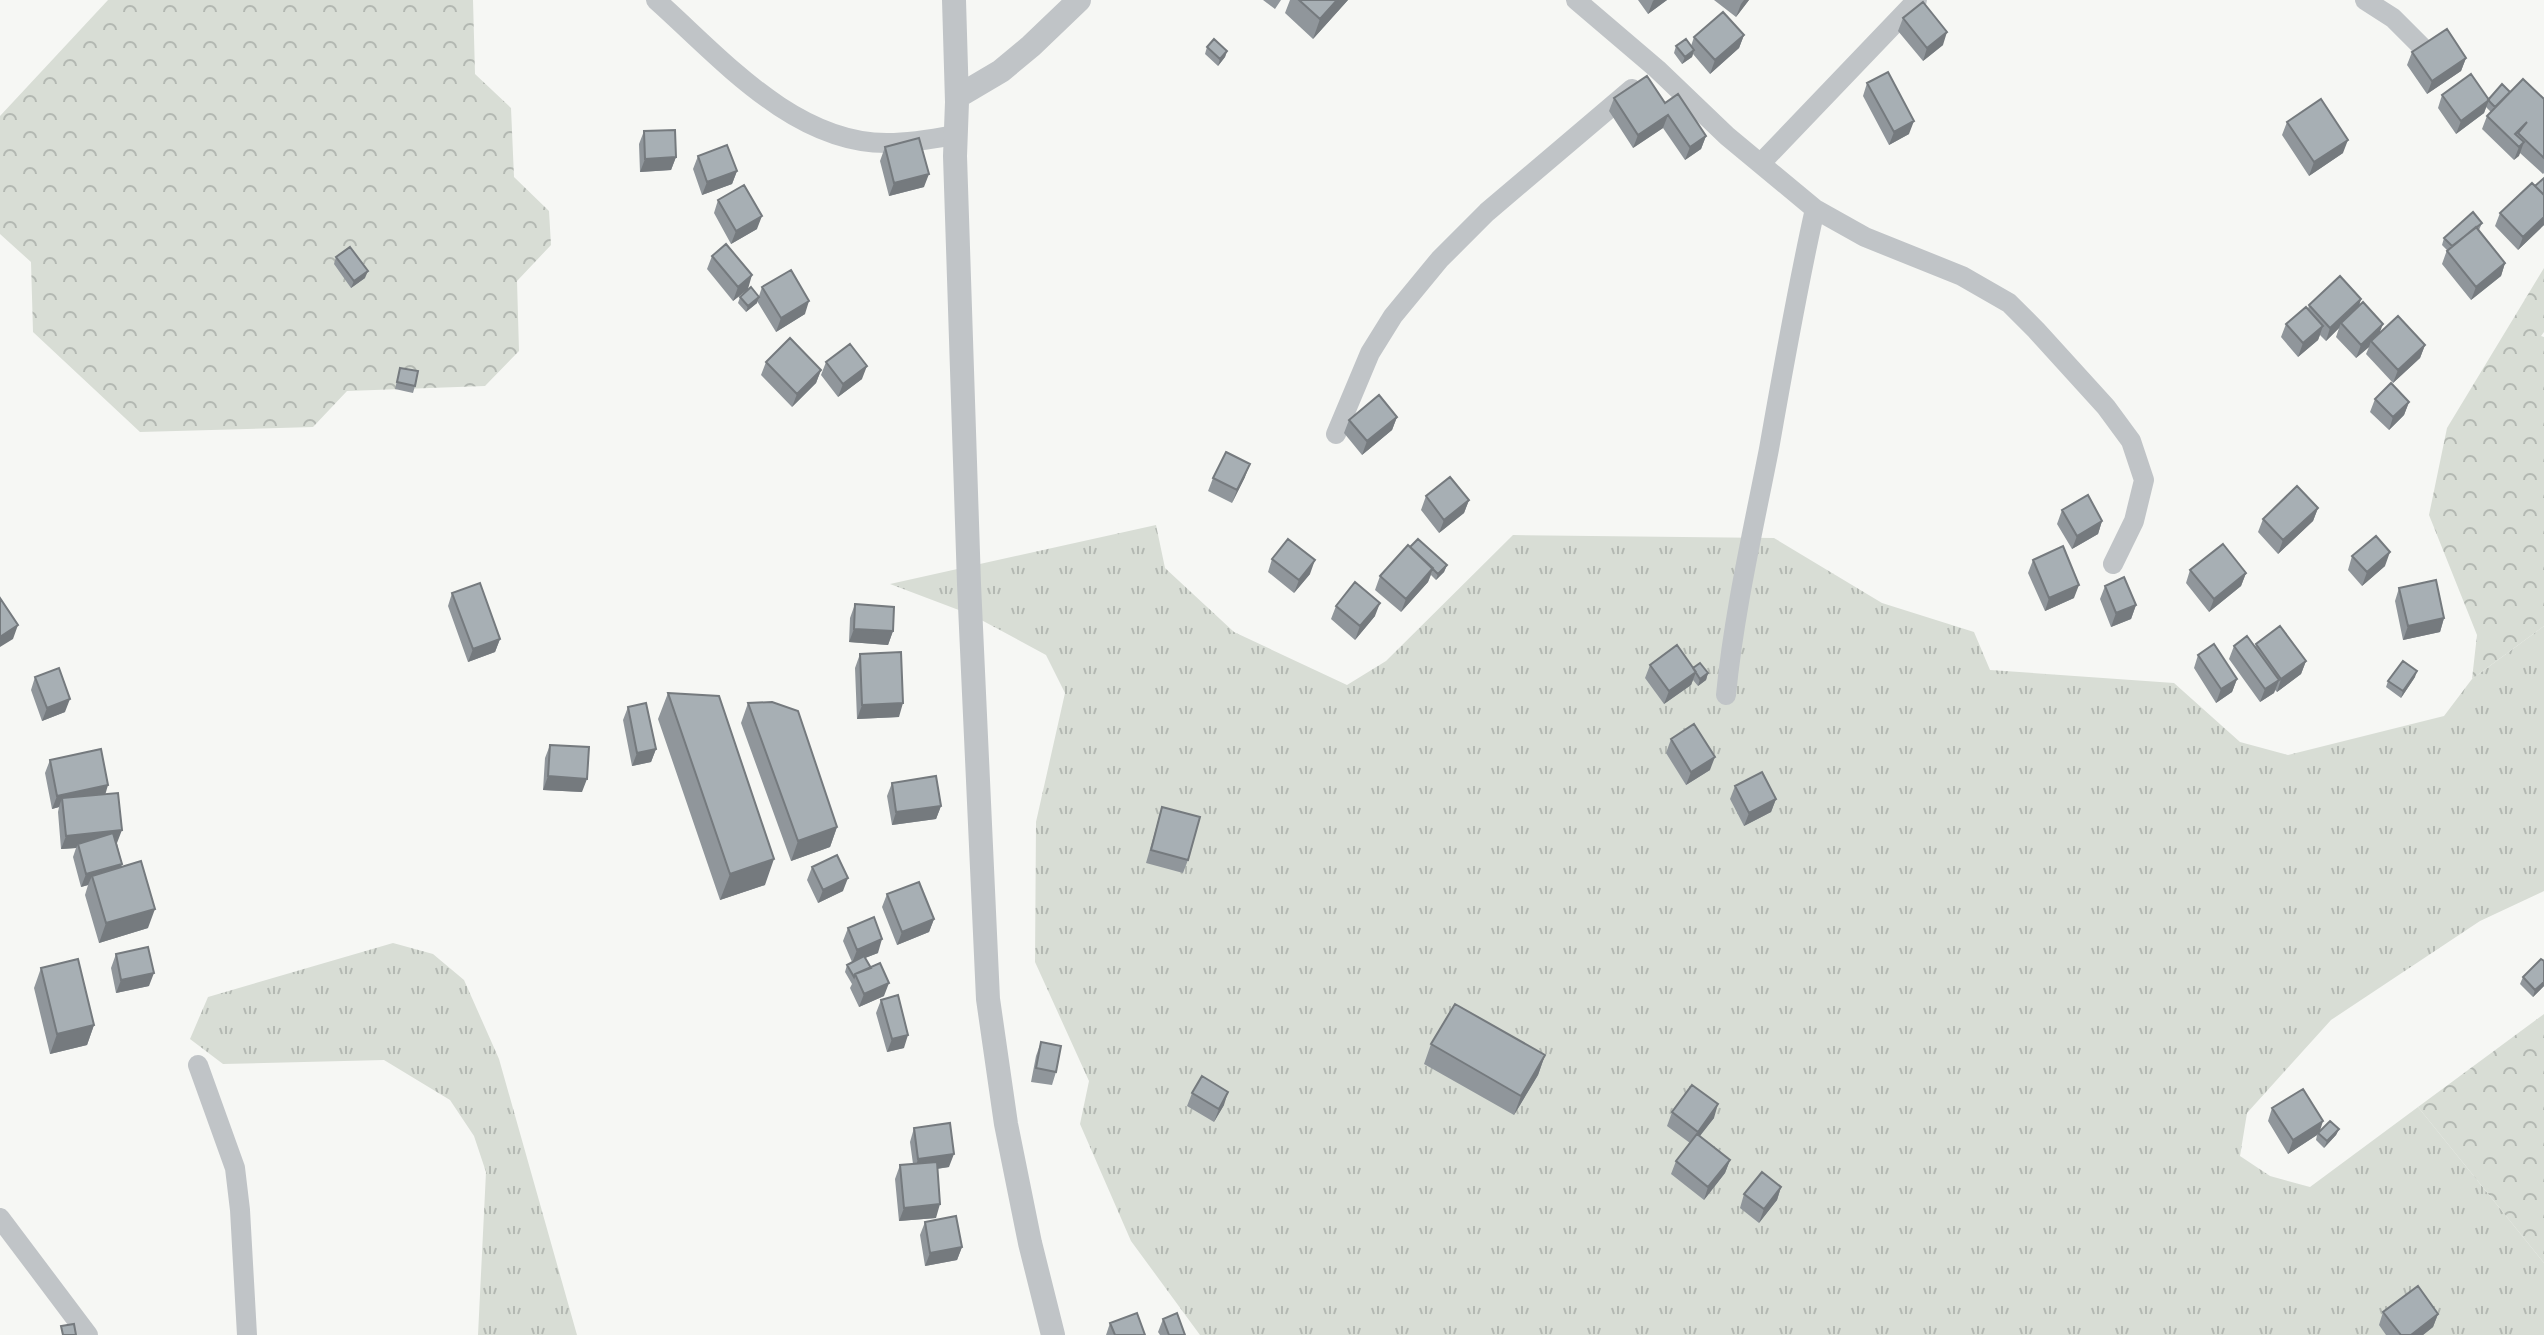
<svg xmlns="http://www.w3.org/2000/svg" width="2544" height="1335" font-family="'IBM Plex Sans',sans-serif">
	<defs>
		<pattern id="grass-tufts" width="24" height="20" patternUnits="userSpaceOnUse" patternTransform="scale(2)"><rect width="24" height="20" fill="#d8ddd5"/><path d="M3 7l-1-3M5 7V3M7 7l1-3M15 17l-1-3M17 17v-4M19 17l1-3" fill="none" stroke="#b3b8b2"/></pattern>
		<pattern id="forest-crowns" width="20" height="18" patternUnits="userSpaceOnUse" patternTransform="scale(2)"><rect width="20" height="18" fill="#d8ddd5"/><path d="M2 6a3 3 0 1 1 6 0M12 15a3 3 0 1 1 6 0" fill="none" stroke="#b3b8b2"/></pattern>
	</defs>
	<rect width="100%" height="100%" fill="#f6f7f4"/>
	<!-- grass -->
	<path fill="url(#grass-tufts)" d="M1156,525L1165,568L1234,632L1347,685L1386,661L1513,535L1774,538L1882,603L1974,632L1990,670L2174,683L2240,742L2288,755L2444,716L2472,679L2544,626V891L2480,921L2331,1020L2247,1113L2240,1156L2270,1176L2310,1187L2418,1107L2544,1263V1335H1200L1131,1241L1080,1124L1089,1081L1035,962L1036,822L1065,693L1046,655L972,615L890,584Z
		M393,943L433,954L464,980L499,1059L577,1335H478L486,1172L474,1136L450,1100L384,1060L223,1064L190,1039L208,997Z"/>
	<!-- forest -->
	<path fill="url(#forest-crowns)" d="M108,0H473L475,74L511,108L514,177L549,211L551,245L517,281L519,351L485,386L347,391L313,427L140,432L33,332L31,262L0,234V116Z
		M2544,268V332L2541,336L2544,337V626L2472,679L2477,635L2429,515L2447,428Z
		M2544,1014V1263L2418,1107Z"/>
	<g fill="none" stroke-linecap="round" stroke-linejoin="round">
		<!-- minor -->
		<path stroke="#c0c4c7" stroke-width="20" d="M656,0C720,57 794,144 888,143C910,143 933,139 955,135
			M1576,0L1657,69L1727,136L1815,209L1865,237L1962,276L2009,303L2036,330L2106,407L2131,441L2144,480L2134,521L2113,564
			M2365,0L2393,18L2422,47
			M1761,163L1917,0
			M1336,434L1370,353L1393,316L1440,259L1487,212L1632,89
			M1726,695C1734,612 1753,531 1769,449C1783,369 1797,289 1815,209
			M198,1065L235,1168L240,1210L247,1335
			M0,1218L88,1335"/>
		<!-- tertiary -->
		<path stroke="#c0c4c7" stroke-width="24" d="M954,0L957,102L955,156L969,584L988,999L1006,1124L1030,1243L1053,1335
			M957,97L1001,71L1031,46L1079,0"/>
	</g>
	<!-- wall -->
	<path fill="#90969b" d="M1263,0H1281L1275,9Z
		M1290,0H1348L1313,39L1285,13Z
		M1638,0H1667L1648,14Z
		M1714,0H1749L1736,17Z
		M1903,18L1943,45L1923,61L1898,31Z
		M1744,35L1739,48L1710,74L1693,54L1692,57L1682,64L1674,53L1676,46H1691L1694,37Z
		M1207,47L1227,51L1225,57L1218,66L1205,54Z
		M2412,52L2466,58L2461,71L2427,94L2407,65Z
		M1867,83L1909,134L1889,145L1863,96Z
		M2510,92L2544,99V173L2543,174L2520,153L2514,160L2482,129L2487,116L2491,112L2486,107L2484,113L2456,134L2438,108L2442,95L2488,99Z
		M1614,98L1665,103L1706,136L1701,149L1685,160L1663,128L1633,148L1609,111Z
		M2287,122L2343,153L2309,176L2282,135Z
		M644,131L676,157L671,170L640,172L639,144Z
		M885,147L924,187L889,196L880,161Z
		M698,156L737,171L732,184L702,195L693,169Z
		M2544,178V225L2518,250L2495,226L2500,213Z
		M718,200L757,229L731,244L714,213Z
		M2482,223L2479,230L2505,263L2501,276L2471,300L2442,264L2447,250L2442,245L2444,238Z
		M712,256L748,289L733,301L707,269Z
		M336,257L365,278L351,288L334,264Z
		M762,287L805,314L776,332L757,301V303L746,312L738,303L740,297L759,296Z
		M2361,299L2359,306L2380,332L2425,345L2420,358L2393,383L2366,354L2369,347L2356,358L2336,337L2339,328L2326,341L2320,335L2318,340L2298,357L2281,337L2286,324L2308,309L2309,305Z
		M766,362L821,370L816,383L792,407L761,375Z
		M826,362L862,379L838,397L821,375Z
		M400,368L415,386L413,393L395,389Z
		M2375,399L2409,402L2404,415L2389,430L2370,412Z
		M1397,417L1392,430L1362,455L1344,433L1349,420Z
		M1245,477L1232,503L1208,491L1213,478Z
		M1426,496L1469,500L1464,513L1439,533L1421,510Z
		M2318,508L2313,521L2278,554L2258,532L2263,519Z
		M2062,510L2102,521L2098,534L2072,549L2057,524Z
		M2352,556L2385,566L2362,586L2348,570Z
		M1272,559L1310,574L1294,593L1268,572Z
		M2033,560L2074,598L2045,611L2028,573Z
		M1447,565L1444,572L1436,580L1431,575L1428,582L1401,612L1375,590L1380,576Z
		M2190,570L2246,573L2241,586L2209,612L2186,583Z
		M2105,586L2136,605L2131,619L2111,627L2100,599Z
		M2399,588L2444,618L2440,632L2403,640L2395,601Z
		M452,593L500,639L495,652L468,662L448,606Z
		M855,604L893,631L888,645L849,642L850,618Z
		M1336,606L1375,616L1355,640L1331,619Z
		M2256,644L2306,661L2301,674L2277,692L2275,690L2274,693L2260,702L2229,659L2234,646L2255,647Z
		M860,654L899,717L857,719L855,668Z
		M2198,655L2237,679L2232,692L2216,703L2194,668Z
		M1650,665L1693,668L1708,673L1706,680L1698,686L1693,680L1691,685L1664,704L1645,678Z
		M35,677L65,712L42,721L31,690Z
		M2415,677L2401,698L2386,687L2388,681Z
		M668,693L765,885L720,900L658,719Z
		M748,703L837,827L830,847L791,861L741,723Z
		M628,707L656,749L651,762L632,766L623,720Z
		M1671,739L1710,770L1686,785L1666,753Z
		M550,745L582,792L543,790L545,758Z
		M50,760L105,794L122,864L121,867L148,928L99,943L85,895L88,885L81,887L73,857L76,848L61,849L58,812L59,807L52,809L45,773Z
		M892,783L941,806L936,819L892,825L887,796Z
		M1735,786L1776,799L1771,812L1744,826L1730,799Z
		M1162,807L1188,860L1183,873L1146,863Z
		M812,867L843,891L818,903L807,880Z
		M887,894L934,919L929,932L897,945L882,907Z
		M848,928L878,953L865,958L884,996L859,1007L850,988L852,984L845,972L847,965L852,962L843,941Z
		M116,954L149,986L116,993L111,968Z
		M41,968L94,1025L87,1045L50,1054L34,988Z
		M2523,977L2544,986L2533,997L2520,984Z
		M881,1000L904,1048L887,1052L876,1013Z
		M1041,1042L1056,1072L1052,1085L1031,1082L1036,1056Z
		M1431,1044L1545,1055L1538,1075L1514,1115L1424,1064Z
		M1192,1093L1224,1105L1214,1122L1187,1106Z
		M2272,1108L2320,1131L2339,1129L2336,1135L2324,1148L2316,1140L2317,1135L2288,1154L2268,1121Z
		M1672,1112L1714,1118L1699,1136L1730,1160L1725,1173L1704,1200L1671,1174L1676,1161L1690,1143L1667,1126Z
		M914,1128L949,1167L937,1169L936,1218L899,1221L895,1179L900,1165L913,1164L910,1142Z
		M1781,1187L1777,1200L1759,1223L1740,1208L1744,1194Z
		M925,1222L962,1247L957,1260L925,1266L920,1235Z
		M2383,1312L2438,1314L2433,1327L2423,1335H2386L2379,1325Z
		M1163,1319L1185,1335H1160L1158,1332Z
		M1110,1323L1145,1335H1106Z"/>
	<!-- shaded-wall -->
	<path fill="#757a7e" d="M1337,0H1348L1313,39L1320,19Z
		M1654,0H1667L1648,14L1653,1Z
		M1744,0H1749L1736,17L1741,4Z
		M1947,32L1943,45L1923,61L1927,48Z
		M1744,35L1739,48L1710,74L1715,60Z
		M1694,50L1692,57L1682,64L1685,57Z
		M1227,51L1225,57L1218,66L1220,59Z
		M2466,58L2461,71L2427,94L2432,81Z
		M2489,100L2484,113L2456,134L2461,121Z
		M1668,115L1663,128L1633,148L1638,135Z
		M1914,121L1909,134L1889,145L1894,132Z
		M1706,136L1701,149L1685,160L1690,147Z
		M2348,140L2343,153L2309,176L2314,162Z
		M2524,142L2519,156L2514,160L2519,147Z
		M676,157L671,170L640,172L645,159Z
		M737,171L732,184L702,195L707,182Z
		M929,174L924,187L889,196L894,183Z
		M762,216L757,229L731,244L736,231Z
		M2544,217V225L2518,250L2523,237Z
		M2505,263L2501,276L2471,300L2476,287Z
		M368,271L365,278L351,288L354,281Z
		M752,275L748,289L733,301L738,287Z
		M759,297L757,303L746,312L748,306Z
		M2361,299L2357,312L2341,323L2339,328L2326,341L2330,328Z
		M809,301L805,314L776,332L781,318Z
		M2383,324L2378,337L2371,341L2369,347L2356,358L2361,345Z
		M2323,326L2318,340L2298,357L2303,343Z
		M2425,345L2420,358L2393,383L2398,370Z
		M867,366L862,379L838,397L843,384Z
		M821,370L816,383L792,407L797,394Z
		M2409,402L2404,415L2389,430L2393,417Z
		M1397,417L1392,430L1362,455L1367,441Z
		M1250,464L1245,477L1232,503L1237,490Z
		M1469,500L1464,513L1439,533L1444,520Z
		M2318,508L2313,521L2278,554L2283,540Z
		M2102,521L2098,534L2072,549L2077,536Z
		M2390,552L2385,566L2362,586L2367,572Z
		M1315,560L1310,574L1294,593L1299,580Z
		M1447,565L1444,572L1436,580L1438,574Z
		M1433,568L1428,582L1401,612L1406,599Z
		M2246,573L2241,586L2209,612L2214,599Z
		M2079,585L2074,598L2045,611L2049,598Z
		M1380,603L1375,616L1355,640L1360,626Z
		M2136,605L2131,619L2111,627L2116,613Z
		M2444,618L2440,632L2403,640L2408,626Z
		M18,625L13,639L0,647V637Z
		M854,629L893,631L888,645L849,642Z
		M500,639L495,652L468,662L473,649Z
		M2306,661L2301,674L2277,692L2281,679Z
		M2417,671L2415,677L2401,698L2403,691Z
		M1696,672L1691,685L1664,704L1669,691Z
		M1708,673L1706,680L1698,686L1700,679Z
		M2237,679L2232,692L2216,703L2221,689Z
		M2279,680L2274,693L2260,702L2265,689Z
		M70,699L65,712L42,721L47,708Z
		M903,703L899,717L857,719L862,705Z
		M656,749L651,762L632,766L637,753Z
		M1715,757L1710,770L1686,785L1691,772Z
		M548,776L587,779L582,792L543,790Z
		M108,785L104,799L62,798L59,807L52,809L57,796Z
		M1776,799L1771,812L1744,826L1749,813Z
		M941,806L936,819L892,825L896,812Z
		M837,827L830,847L791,861L798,841Z
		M122,830L117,843L79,847L78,844L76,848L61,849L66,836Z
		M774,859L765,885L720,900L730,874Z
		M122,864L117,877L92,876L88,885L81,887L86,874Z
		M848,878L843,891L818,903L823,890Z
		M155,909L148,928L99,943L106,923Z
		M934,919L929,932L897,945L902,932Z
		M882,939L878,953L852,963L857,950Z
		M154,973L149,986L116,993L121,980Z
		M2544,982V986L2533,997L2535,990Z
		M889,983L884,996L859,1007L864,994Z
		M94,1025L87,1045L50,1054L57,1034Z
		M908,1035L904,1048L887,1052L892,1039Z
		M1545,1055L1538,1075L1514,1115L1521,1096Z
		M1228,1092L1224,1105L1214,1122L1219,1109Z
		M1718,1104L1714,1118L1693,1145L1698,1132Z
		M2323,1121L2319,1134L2318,1133L2317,1135L2288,1154L2293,1140Z
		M2339,1129L2336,1135L2324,1148L2327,1141Z
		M954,1154L949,1167L914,1172L918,1159Z
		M1730,1160L1725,1173L1704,1200L1708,1187Z
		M1781,1187L1777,1200L1759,1223L1764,1209Z
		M940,1204L936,1218L899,1221L904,1208Z
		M962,1247L957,1260L925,1266L930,1253Z
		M2438,1314L2433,1327L2423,1335H2411Z"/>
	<!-- building -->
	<path fill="#a7afb4" stroke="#757a7e" stroke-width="2" d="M1299,0H1337L1320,19Z
		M1923,2L1947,32L1927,48L1903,18Z
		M1723,12L1744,35L1715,60L1694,37Z
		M2447,29L2466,58L2432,81L2412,52Z
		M1214,39L1227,51L1220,59L1207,47Z
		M1686,39L1694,50L1685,57L1676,46Z
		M1888,72L1914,121L1894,132L1867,83Z
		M2471,74L2489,100L2461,121L2442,95Z
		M1647,76L1665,103L1678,94L1706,136L1690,147L1668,115L1638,135L1614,98Z
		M2523,79L2544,99V158L2518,133L2527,122L2515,134L2524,142L2519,147L2487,116Z
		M2502,84L2510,92L2495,107L2488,100Z
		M2321,99L2348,140L2314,162L2287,122Z
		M675,130L676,157L645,159L644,131Z
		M919,138L929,174L894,183L885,147Z
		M727,145L737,171L707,182L698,156Z
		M2544,178V195L2535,186Z
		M2532,183L2544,195V217L2523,237L2500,213Z
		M744,185L762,216L736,231L718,200Z
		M2473,212L2482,223L2452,246L2444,238Z
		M2476,227L2505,263L2476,287L2447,251Z
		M726,244L752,275L738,287L712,256Z
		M350,247L368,271L354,281L336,257Z
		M791,270L809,301L781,318L762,287Z
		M2340,276L2361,299L2330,328L2309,305Z
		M751,287L759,297L748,306L740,297Z
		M2363,302L2383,324L2361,345L2341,323Z
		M2306,307L2323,326L2303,343L2286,324Z
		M2398,316L2425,345L2398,370L2371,341Z
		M790,338L821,370L797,394L766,362Z
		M850,344L867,366L843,384L826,362Z
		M400,368L418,371L415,386L397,382Z
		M2391,383L2409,402L2393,417L2375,399Z
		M1379,395L1397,417L1367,441L1349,420Z
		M1226,452L1250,464L1237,490L1213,478Z
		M1450,477L1469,500L1444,520L1426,496Z
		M2297,486L2318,508L2283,540L2263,519Z
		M2088,495L2102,521L2077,536L2062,510Z
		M2376,536L2390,552L2367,572L2352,556Z
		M1288,539L1315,560L1299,580L1272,559Z
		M1418,539L1447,565L1438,574L1410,547Z
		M2223,544L2246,573L2214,599L2190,570Z
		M1408,545L1433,568L1406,599L1380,576Z
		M2063,546L2079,585L2049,598L2033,560Z
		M2124,577L2136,605L2116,613L2105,586Z
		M2436,580L2444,618L2408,626L2399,588Z
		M1355,582L1380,603L1360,626L1336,606Z
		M480,583L500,639L473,649L452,593Z
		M0,598L18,625L0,637Z
		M855,604L894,607L893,631L854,629Z
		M2280,626L2306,661L2281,679L2256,644Z
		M2247,636L2279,680L2265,689L2234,646Z
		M2214,644L2237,679L2221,689L2198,655Z
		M1677,645L1696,672L1669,691L1650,665Z
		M901,652L903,703L862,705L860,654Z
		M2403,661L2417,671L2403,691L2388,681Z
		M1700,663L1708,673L1700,679L1693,668Z
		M59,668L70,699L47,708L35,677Z
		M668,693L719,696L774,859L730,874Z
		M772,702L798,711L837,827L798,841L748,703Z
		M646,703L656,749L637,753L628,707Z
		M1694,724L1715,757L1691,772L1671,739Z
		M550,745L589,747L587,779L548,776Z
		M101,749L108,785L57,796L50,760Z
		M1762,772L1776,799L1749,813L1735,786Z
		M936,776L941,806L896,812L892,783Z
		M118,793L122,830L66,836L62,798Z
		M1162,807L1200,817L1188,860L1151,850Z
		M113,833L122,864L86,874L78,844Z
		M837,855L848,878L823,890L812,867Z
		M141,861L155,909L106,923L92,876Z
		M919,882L934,919L902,932L887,894Z
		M874,917L882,939L857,950L848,928Z
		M148,947L154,973L121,980L116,954Z
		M864,956L871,968L855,974L854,977L847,965Z
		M78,959L94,1025L57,1034L41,968Z
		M2541,959L2544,961V982L2535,990L2523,977Z
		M880,963L889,983L864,994L855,974Z
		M898,995L908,1035L892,1039L881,1000Z
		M1455,1004L1545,1055L1521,1096L1431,1044Z
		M1041,1042L1061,1046L1056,1072L1036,1068Z
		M1202,1076L1228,1092L1219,1109L1192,1093Z
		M1692,1085L1718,1104L1698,1132L1672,1112Z
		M2303,1089L2323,1121L2293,1140L2272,1108Z
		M2330,1121L2339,1129L2327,1141L2318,1133Z
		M950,1123L954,1154L918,1159L914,1128Z
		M1697,1134L1730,1160L1708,1187L1676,1161Z
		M937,1162L940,1204L904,1208L900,1165Z
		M1762,1172L1781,1187L1764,1209L1744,1194Z
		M956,1216L962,1247L930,1253L925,1222Z
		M2418,1286L2438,1314L2411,1335H2401L2383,1312Z
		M1137,1313L1145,1335H1115L1110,1323Z
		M1177,1313L1185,1335H1169L1163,1319Z
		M74,1324L76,1335H63L61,1326Z"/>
</svg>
